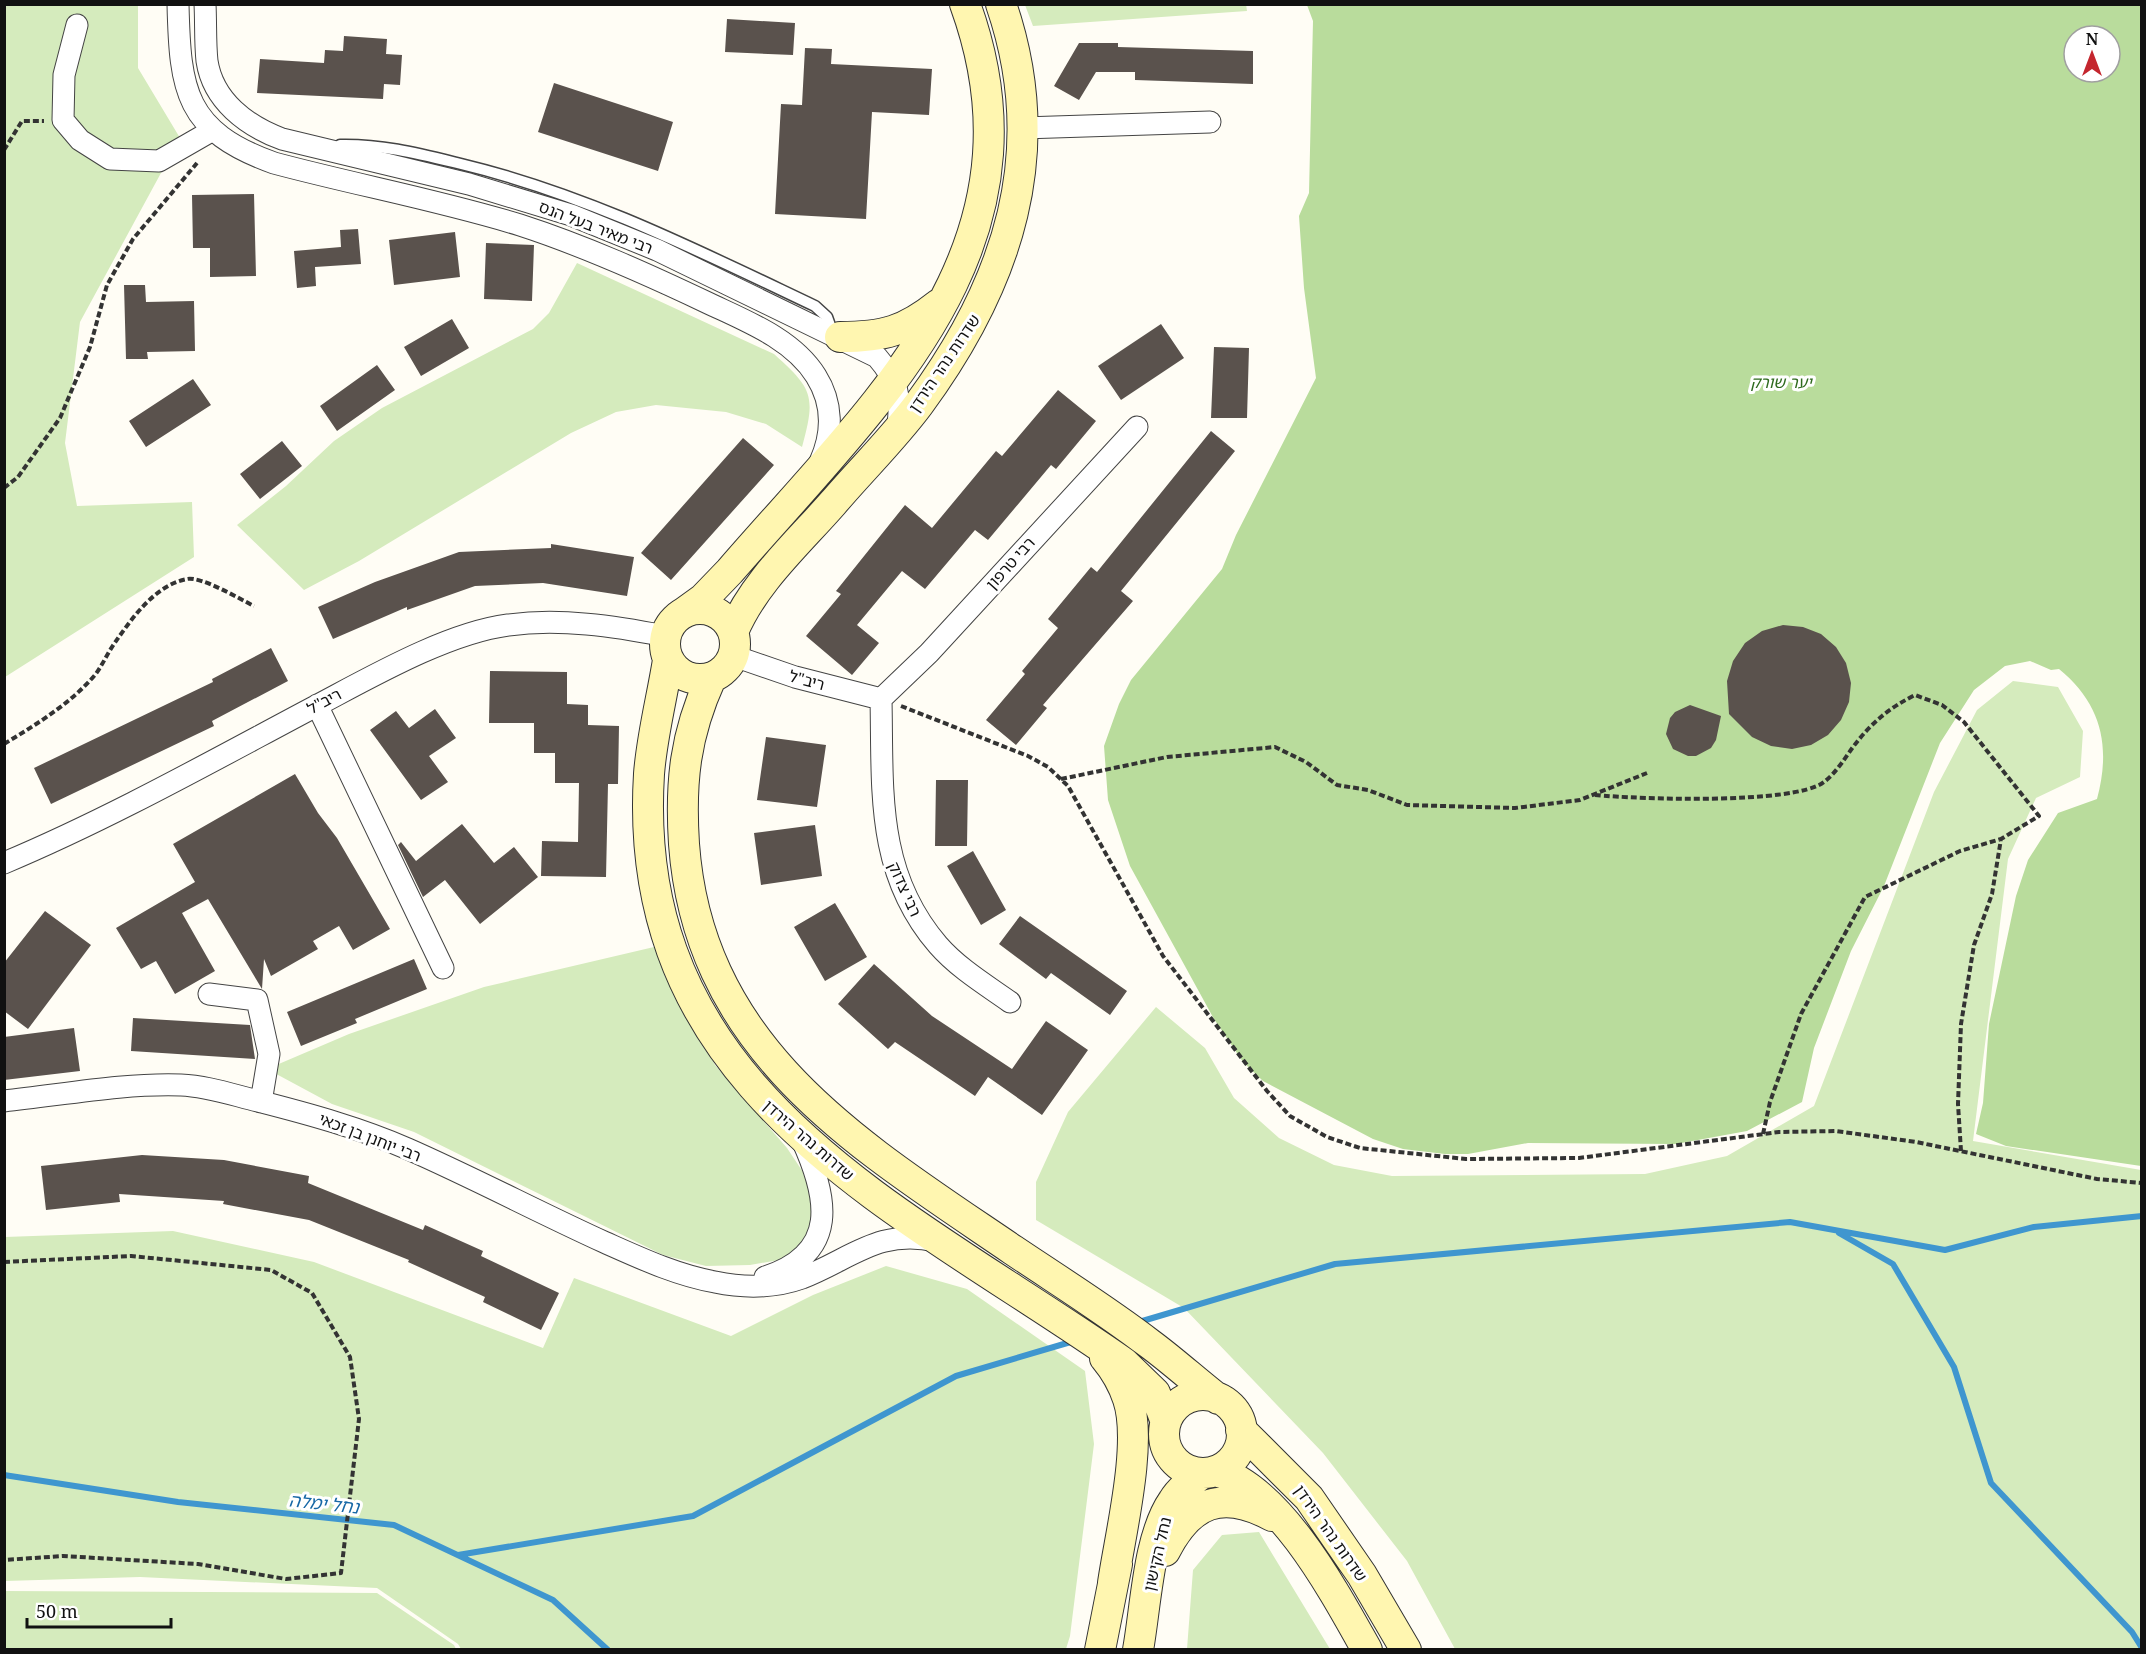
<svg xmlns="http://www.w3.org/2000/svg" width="2146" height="1654" font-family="'Noto Serif','Noto Sans Hebrew',serif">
	<rect width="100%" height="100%" fill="#fffdf5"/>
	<!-- green -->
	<path fill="#d5ebbd" d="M1246,4L1247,11L1033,26L1025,5Z
		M5,5H138V68L180,138L80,322L65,443L77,506L192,502L194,557L5,677Z
		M577,263L774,354C813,389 816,396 802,447L766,424L726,412L656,405L616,412L571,433L359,561L304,590L237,525L286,486L334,441L382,408L533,329L549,313Z
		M2013,681L2058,687L2083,731L2080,777L2036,798L2008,859L1973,1141L2141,1170V1649H1455L1407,1561L1323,1453L1184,1308L1036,1220V1182L1068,1112L1156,1007L1205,1048L1234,1098L1279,1138L1334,1165L1392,1176L1645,1174L1727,1156L1814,1106L1934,792L1977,710Z
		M654,947L715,1065L787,1148L807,1178L815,1211L805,1241L785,1259L750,1265L706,1266L663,1255L414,1132L332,1104L267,1069L349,1034L484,987Z
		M173,1231L314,1262L543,1348L574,1278L731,1336L813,1295L886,1266L967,1289L1085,1371L1094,1444L1070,1636L1066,1649H461L458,1644L377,1588L140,1577L5,1581V1237Z
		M1259,1532L1330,1649H1187L1193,1570L1222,1535Z
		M5,1591L377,1593L454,1645L456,1649H5Z"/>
	<!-- forest -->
	<path fill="#b9dc9c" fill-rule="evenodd" d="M1307,5H2141V1166L2006,1146L1976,1134L1983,1103L1989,1024L2016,896L2028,860L2058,813L2097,799C2111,747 2102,704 2059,669L2051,670L2030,661L2005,666L1974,690L1940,743L1884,886L1851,951L1814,1048L1802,1102L1747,1131L1676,1144L1528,1143L1468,1154H1445L1403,1149L1373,1139L1263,1081L1243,1062L1214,1019L1130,866L1108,800L1104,746L1119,704L1131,680L1222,569L1236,535L1316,378L1304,288L1299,216L1309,193L1313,21ZM2074,36H2110V72H2074Z"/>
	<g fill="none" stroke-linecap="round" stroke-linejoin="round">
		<!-- stream -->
		<path stroke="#3f96cf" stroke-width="6" d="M1839,1233L1893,1264L1954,1367L1991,1483L2132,1632L2142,1648
			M1139,1322L1335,1264L1790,1222L1945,1250L2034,1227L2142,1216
			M4,1475L178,1502L394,1525L553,1600L608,1650
			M458,1555L693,1516L956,1376L1074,1341"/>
	</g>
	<!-- building -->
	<path fill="#5a524d" d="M727,19L795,23L793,55L725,52Z
		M344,36L387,39L386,54L402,55L400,85L384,84L383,99L257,93L260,59L324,63L325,50L343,51Z
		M1079,43H1118V47L1253,51V84L1135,80V72H1096L1079,100L1054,86Z
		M805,48L832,49L831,64L932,69L929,115L872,112L866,219L775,214L781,104L802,105Z
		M554,83L673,122L658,171L538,132Z
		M254,194L256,276L210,277V248H193L192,195Z
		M358,229L361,264L315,267L316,286L297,288L294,251L341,247L340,230Z
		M455,232L460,277L394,285L389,240Z
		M486,243L534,245L532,301L484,299Z
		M124,285H145L146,302L194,301L195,351L147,352L148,359H126Z
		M452,319L469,348L421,376L404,347Z
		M1161,324L1184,358L1121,400L1098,366Z
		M1214,347L1249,348L1247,418H1211Z
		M377,365L395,390L337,431L320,406Z
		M193,379L211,405L146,447L129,421Z
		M1058,390L1096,421L1056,469L1051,465L988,540L975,530L925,589L902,571L857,625L879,643L852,675L806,636L841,594L836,591L905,505L932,528L996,451L1002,456Z
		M1211,431L1235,451L1121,591L1133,601L1043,705L1047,708L1016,745L986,720L1025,674L1022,671L1058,628L1048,619L1091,567L1097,572Z
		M743,438L774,465L671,580L641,553Z
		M282,441L302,466L260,499L240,474Z
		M551,544L634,557L627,596L543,583L475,586L407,610V607L333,639L318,607L375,582L459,552L551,548Z
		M1783,625L1803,627L1821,634L1836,647L1846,663L1851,683L1849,702L1841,720L1828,735L1811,745L1792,749L1771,746L1752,737L1729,714L1727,681L1733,661L1745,643L1762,631Z
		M271,648L288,681L212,721L214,726L51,804L34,768L213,682L212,679Z
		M490,671L567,672V704L588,705V725L619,726L618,784H608L606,877L541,876L542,841L578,842L579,783H555V753H534V723H489Z
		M1690,705L1721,716L1716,740L1711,748L1696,756H1688L1673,749L1666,734L1670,718L1675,712Z
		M435,709L456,738L429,756L448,782L421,800L370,730L396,711L409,728Z
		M766,737L826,745L817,807L757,800Z
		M295,774L318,813L337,838L390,929L353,950L339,926L313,941L318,949L271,976L264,959L262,989L208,899L182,913L215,971L175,994L156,961L141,969L116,928L195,882L173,844Z
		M936,780H968L967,846H935Z
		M462,824L494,863L514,847L538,877L480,924L445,880L423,897L398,845L401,842L416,861Z
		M815,825L822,876L761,885L754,833Z
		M973,851L1006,910L981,925L947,866Z
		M835,903L867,957L825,981L794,927Z
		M45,911L91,945L28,1029L4,1011V963Z
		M1020,916L1127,991L1110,1015L1051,973L1046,979L999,944Z
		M414,959L427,989L355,1019L357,1023L301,1046L287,1012Z
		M874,964L932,1016L1012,1069L1046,1021L1088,1050L1042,1115L988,1077L975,1096L895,1042L888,1049L838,1004Z
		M133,1018L250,1025L255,1059L131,1051Z
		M74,1028L80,1071L4,1080V1037Z
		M142,1155L224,1160L309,1176L308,1183L423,1230L425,1225L483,1251L481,1256L559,1293L541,1330L483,1302L485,1297L408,1262L409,1260L309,1220L223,1204L224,1201L119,1194L120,1202L46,1210L41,1166Z"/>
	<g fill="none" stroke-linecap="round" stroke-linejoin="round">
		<defs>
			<path id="service" d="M340,145C382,144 420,154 461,164C586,194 699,251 815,306L827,317L833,334"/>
			<path id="minor" d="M178,4C180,91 185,131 274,163C356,185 439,200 520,225C585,246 647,274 708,303C746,321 793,339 816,376C833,403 833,433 820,462
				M205,4C206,23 205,42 207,61C213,101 247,126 282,139L469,184L571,215L657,250L877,357C897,380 903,399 897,429
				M77,25L64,75L63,120L80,140L110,159L159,161L213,130
				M1023,128L1210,122
				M734,656L795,677L881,699
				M881,699L929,653L1137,427
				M881,699C883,789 875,872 938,945C958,968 986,985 1010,1002
				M317,705L443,968
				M4,863C111,818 214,760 316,706C371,677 447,633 508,625C560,618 614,626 665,636
				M209,994L257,1000L269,1054L261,1102
				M4,1101C62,1095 123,1083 181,1085C207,1086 233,1095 258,1101C309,1114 360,1128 408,1149C474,1178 538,1212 604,1242C640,1258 676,1275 715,1282C744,1288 774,1288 802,1278C851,1259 879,1228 936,1241
				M765,1277C840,1253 828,1197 802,1140"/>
			<path id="secondary" d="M840,337C884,337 905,331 939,304
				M665 644a35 35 0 1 1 70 0a35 35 0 1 1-70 0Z
				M685,612L703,599L730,571C875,403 1054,249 965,4
				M733,632C754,582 798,543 833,503C861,470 893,439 919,404C1008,283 1052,152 1001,4
				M668,660C662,698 652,735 649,774C629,1095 902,1207 1124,1363L1155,1393L1166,1422
				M711,678C685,735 680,782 684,844C699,1051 859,1145 1013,1250C1059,1281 1106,1310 1150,1344C1173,1361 1195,1381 1218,1399
				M1105,1358C1115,1370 1123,1384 1128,1399C1143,1443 1120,1535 1113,1583
				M1164 1434a39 39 0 1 1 78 0a39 39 0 1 1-78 0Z
				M1241,1430L1309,1498L1362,1575L1406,1650
				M1216,1471C1280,1489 1335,1593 1367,1650
				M1165,1551C1190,1502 1222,1489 1272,1516
				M1100,1650L1117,1564
				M1138,1650C1146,1606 1148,1537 1173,1501C1180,1489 1192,1481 1203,1473"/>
		</defs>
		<!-- service casing -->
		<use href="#service" stroke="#444" stroke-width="13"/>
		<!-- minor casing -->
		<use href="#minor" stroke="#444" stroke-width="23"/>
		<!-- secondary casing -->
		<use href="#secondary" stroke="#333" stroke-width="32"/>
		<!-- path -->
		<path stroke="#333" stroke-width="4" stroke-dasharray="6 3" stroke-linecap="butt" d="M4,150L22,121H44
			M4,488L18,477L60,418L90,347L107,285L133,239L197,163
			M901,706L1028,756L1048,767L1068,786L1163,956L1267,1091L1290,1116L1327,1137L1360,1148L1466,1159L1579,1158L1779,1132L1836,1131L1916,1142L2097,1179L2142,1183
			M4,744C37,724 70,704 95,675C102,666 107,654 114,644C132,618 155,585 187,579C201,576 240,599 254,606
			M1061,779L1167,757L1275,747L1306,762L1337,785L1368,790L1407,805L1515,808L1580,800L1647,773
			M1595,795C1637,799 1794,805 1824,782C1836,773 1845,758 1853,747C1871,723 1889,708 1915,695L1942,705L1964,722L2039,816L2001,839L1992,894L1974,945L1961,1024L1958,1104L1961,1151
			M1763,1134L1770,1102L1801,1014L1865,897L1960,851L2001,839
			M4,1262L131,1256L271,1270L312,1293L350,1357L359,1419L341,1573L286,1579L198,1564L63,1556L4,1560"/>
		<!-- service -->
		<use href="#service" stroke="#fff" stroke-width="10"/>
		<!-- minor -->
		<use href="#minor" stroke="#fff" stroke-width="21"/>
		<!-- secondary -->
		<use href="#secondary" stroke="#fff6b0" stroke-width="30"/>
	</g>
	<g text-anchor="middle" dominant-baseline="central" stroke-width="6" stroke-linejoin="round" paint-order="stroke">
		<!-- street labels -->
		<g font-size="16" fill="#111" stroke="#fff">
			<text transform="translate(596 227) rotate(21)">רבי מאיר בעל הנס</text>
			<text transform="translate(944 363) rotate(-56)">שדרות נהר הירדן</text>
			<text transform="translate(1010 563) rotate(-48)">רבי טרפון</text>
			<text transform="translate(807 680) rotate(15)">ריב"ל</text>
			<text transform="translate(324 701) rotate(-28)">ריב"ל</text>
			<text transform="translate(905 889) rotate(66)">רבי צדוק</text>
			<text transform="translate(370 1137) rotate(21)">רבי יוחנן בן זכאי</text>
			<text transform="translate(809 1140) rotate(41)">שדרות נהר הירדן</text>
			<text transform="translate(1331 1533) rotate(55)">שדרות נהר הירדן</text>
			<text transform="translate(1157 1554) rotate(-77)">נחל הקישון</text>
		</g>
		<!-- park labels -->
		<g font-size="16" font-style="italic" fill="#2f6b1f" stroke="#fff">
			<text x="1781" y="382">יער שורק</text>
		</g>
		<!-- water labels -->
		<g font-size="18" font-style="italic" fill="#1768a6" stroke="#fff">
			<text transform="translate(324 1503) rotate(6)">נחל ימלה</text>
		</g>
	</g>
	<!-- border -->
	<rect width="2146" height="1654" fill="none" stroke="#111111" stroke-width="12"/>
	<!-- north arrow -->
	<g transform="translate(2092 54)"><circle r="28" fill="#ffffff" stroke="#a0a0a0" stroke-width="1.5"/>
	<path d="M0-4.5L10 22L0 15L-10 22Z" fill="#c4262e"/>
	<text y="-9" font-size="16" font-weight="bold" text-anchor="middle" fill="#111111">N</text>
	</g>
	<!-- scale -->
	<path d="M27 1618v9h144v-9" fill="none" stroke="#111111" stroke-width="3"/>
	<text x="36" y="1618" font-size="18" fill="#111111" stroke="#ffffff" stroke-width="4.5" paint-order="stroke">50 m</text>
</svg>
